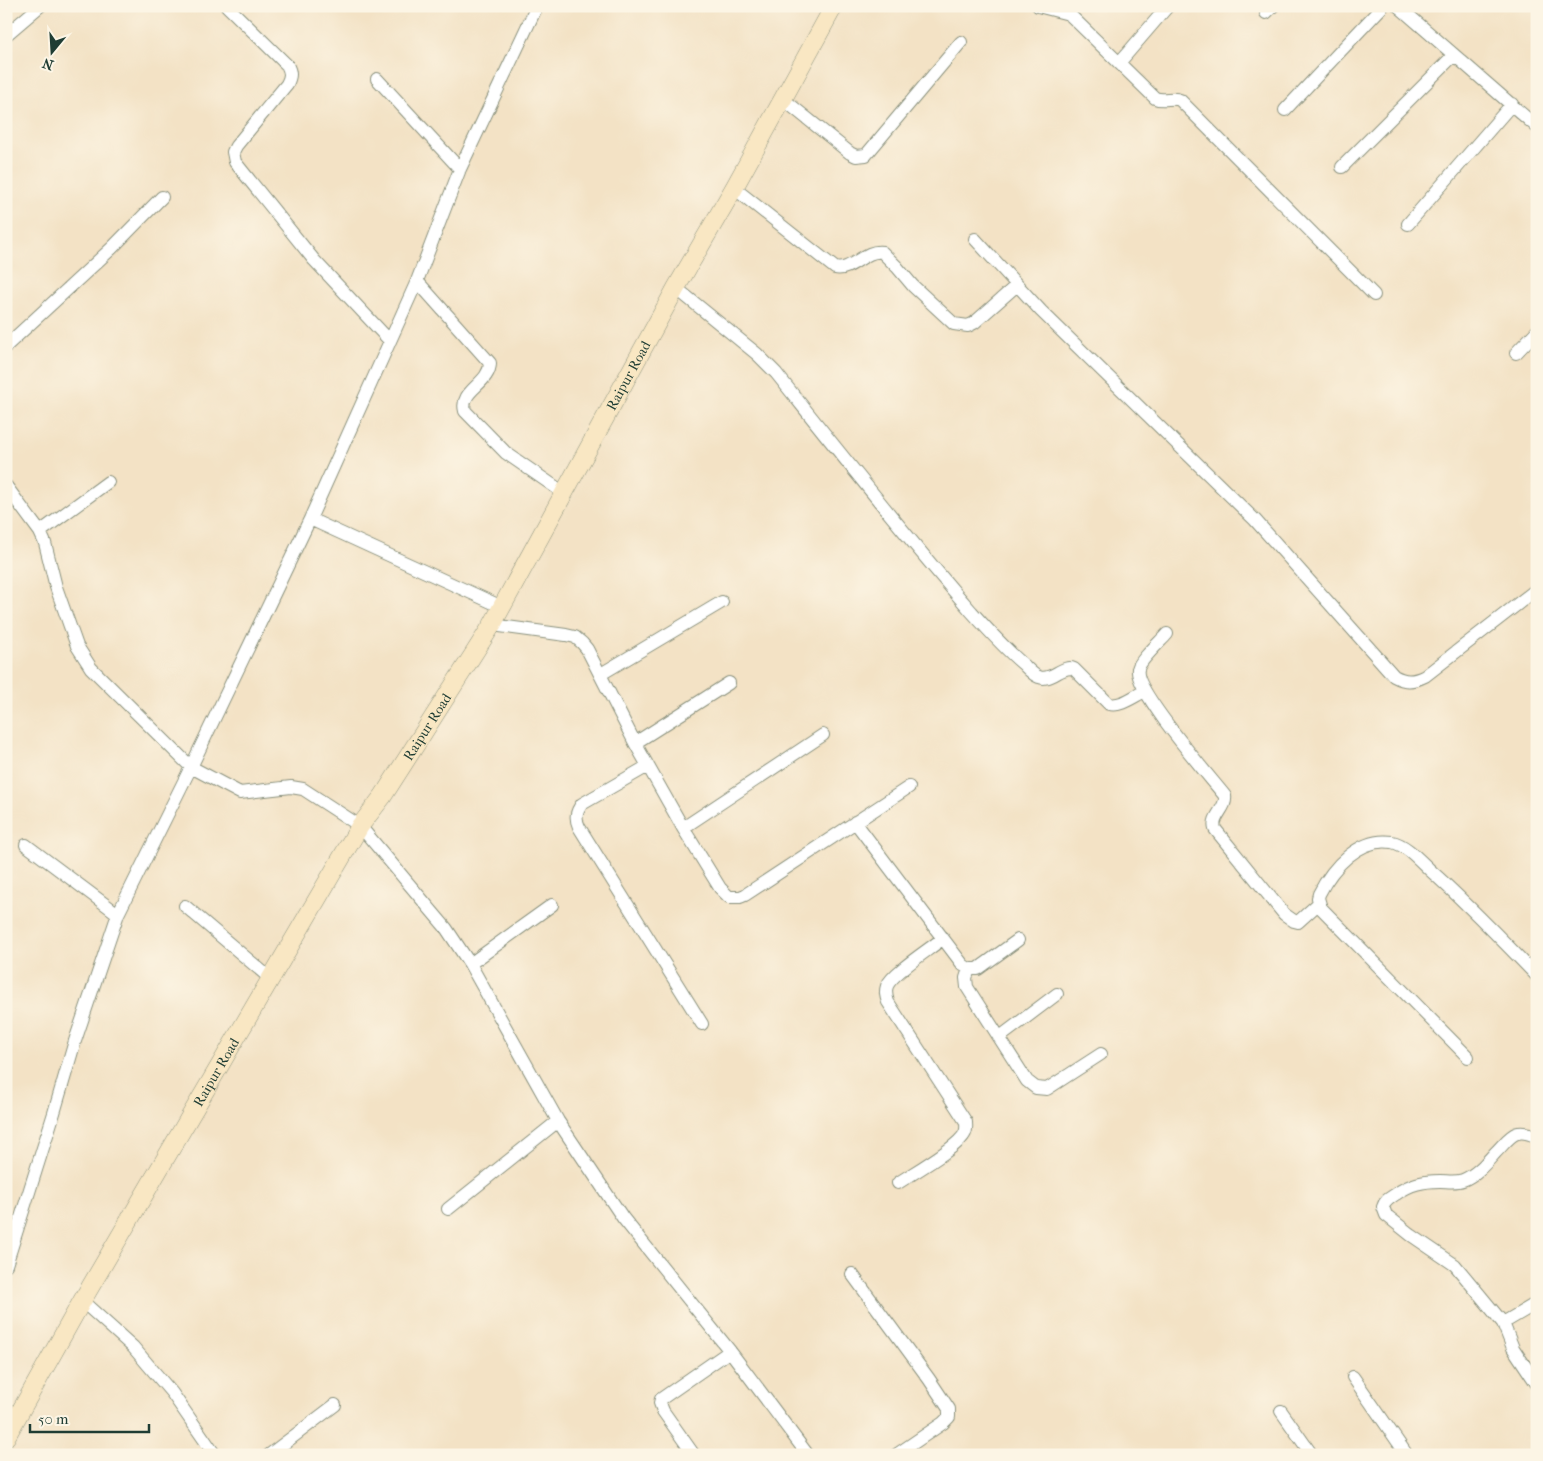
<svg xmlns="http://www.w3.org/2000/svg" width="1543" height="1461" font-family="'IM FELL French Canon',serif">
	<rect width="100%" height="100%" fill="#fcf5e5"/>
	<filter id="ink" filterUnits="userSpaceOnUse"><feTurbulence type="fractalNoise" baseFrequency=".02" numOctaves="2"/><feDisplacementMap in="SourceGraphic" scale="10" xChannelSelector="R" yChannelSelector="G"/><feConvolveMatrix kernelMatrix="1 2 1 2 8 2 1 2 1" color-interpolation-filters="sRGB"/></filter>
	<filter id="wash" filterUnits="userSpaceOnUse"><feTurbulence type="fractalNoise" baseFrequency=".0096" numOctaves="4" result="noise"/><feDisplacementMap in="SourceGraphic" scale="20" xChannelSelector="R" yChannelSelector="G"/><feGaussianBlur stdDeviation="1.12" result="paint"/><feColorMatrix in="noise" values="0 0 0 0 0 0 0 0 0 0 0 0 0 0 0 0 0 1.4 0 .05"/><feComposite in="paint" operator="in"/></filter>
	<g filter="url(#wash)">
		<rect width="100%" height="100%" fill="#f3e2c5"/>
	</g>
	<g filter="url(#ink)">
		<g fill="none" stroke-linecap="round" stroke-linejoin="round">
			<defs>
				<path id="minor" d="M227,6L287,65C291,72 291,76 287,84L236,146L233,152L235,162L314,260L390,341
					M1038,6L1069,14L1155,98C1164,102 1172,96 1180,100L1374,295
					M1398,6L1537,127
					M1266,13L1273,6
					M6,35L40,6
					M1119,63L1168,6
					M377,79L460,169
					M783,99L850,153L856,156L866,155L961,42
					M1285,110L1383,6
					M1342,167L1454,55
					M734,188L835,268C851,272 865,249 882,252L897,267L913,286L954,324L968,326L974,323L1017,285
					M1408,224L1512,104
					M975,239L1041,311L1255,520L1394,676C1405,682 1413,682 1425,676L1537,589
					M417,281L490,363C490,384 459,390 465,411L506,453L564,493
					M676,288L757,354L776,373C840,453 903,533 971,611C988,630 1004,648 1024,665C1028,669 1033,675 1039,677C1052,682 1062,664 1074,669L1109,704C1121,707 1134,696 1145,691
					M6,346L112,248L162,197
					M1516,353L1537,331
					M6,486L40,532L45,543L56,587L77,646L91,668L191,767L240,793L291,787L303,789L360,826L446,928L470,964L558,1121L623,1218L730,1351L808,1455
					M310,519L502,607
					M40,532L108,482
					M492,625L566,635L575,637L582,643L587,649L635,743L683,828L720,888L729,897H740L745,895L909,787
					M1167,634C1160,642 1140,660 1138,669C1133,689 1209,776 1225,796C1227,809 1211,816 1215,829L1284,914L1294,921L1298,922L1319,903
					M601,674L722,602
					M635,743L729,683
					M648,766L582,804C576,812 575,818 579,827L702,1024
					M855,822L963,965L969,969H978L1018,940
					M683,828L823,735
					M26,845L118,914
					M185,906L271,979
					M470,964L552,905
					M969,969L966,978L967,987L1027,1081L1036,1088L1047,1089L1101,1054
					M1000,1037L1057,994
					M1468,1057L1321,908L1318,898L1319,894C1332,868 1359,837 1392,842C1407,845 1420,861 1431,871C1468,904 1502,940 1537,976
					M1537,1137C1514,1126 1511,1137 1495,1153C1486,1163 1476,1175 1463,1180C1455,1183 1447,1181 1440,1181C1423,1181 1410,1184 1396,1194C1390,1198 1385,1200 1383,1207L1386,1215L1411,1235L1455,1265L1503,1323L1513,1348L1537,1384
					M898,1183C913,1173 959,1147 965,1133C967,1129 966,1126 966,1122L888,1002C886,996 885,992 887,986C892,973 930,949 942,939
					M448,1209L558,1121
					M6,1265L54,1113L75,1041L118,914L191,767L310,519L417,281L460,169L537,6
					M852,1274L929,1379L949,1409V1417L943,1423L896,1455
					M82,1301L133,1347L172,1393L215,1455
					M1503,1323L1537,1303
					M1353,1377L1407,1455
					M1281,1411L1312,1455
					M269,1455L335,1405
					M694,1455L663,1411L660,1403L661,1399L730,1351"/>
				<g id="secondary">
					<path id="s1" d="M6,1437L82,1301L360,826L383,796L492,625L676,288L734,188L834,6"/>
				</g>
			</defs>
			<!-- minor casing -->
			<use href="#minor" stroke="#89907c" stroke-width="14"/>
			<!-- secondary casing -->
			<use href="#secondary" stroke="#89907c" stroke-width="19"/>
			<!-- minor -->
			<use href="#minor" stroke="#fff" stroke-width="12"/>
			<!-- secondary -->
			<use href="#secondary" stroke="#f9e7c3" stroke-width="18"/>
		</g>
	</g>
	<g text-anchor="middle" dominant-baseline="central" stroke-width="5" stroke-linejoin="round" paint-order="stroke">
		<!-- street labels -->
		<g font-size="14" fill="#1f3d34" stroke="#fcf5e5">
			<text stroke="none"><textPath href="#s1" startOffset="1231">Raipur Road</textPath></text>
			<text stroke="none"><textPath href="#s1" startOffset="826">Raipur Road</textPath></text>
			<text stroke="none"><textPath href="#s1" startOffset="421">Raipur Road</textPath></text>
		</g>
	</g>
	<!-- margin -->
	<rect width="1543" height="1461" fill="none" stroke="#fcf5e5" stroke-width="25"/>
	<!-- north arrow -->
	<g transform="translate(52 52) rotate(198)" stroke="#fcf5e5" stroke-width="4" paint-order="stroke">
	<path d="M0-4L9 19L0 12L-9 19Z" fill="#1f3d34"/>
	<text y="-8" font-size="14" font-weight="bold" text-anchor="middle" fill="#1f3d34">N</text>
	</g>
	<!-- scale -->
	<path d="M30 1424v8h119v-8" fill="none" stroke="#1f3d34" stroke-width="2.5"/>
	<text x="38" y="1424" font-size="15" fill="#1f3d34" stroke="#fcf5e5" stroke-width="4" paint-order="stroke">50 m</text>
</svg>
